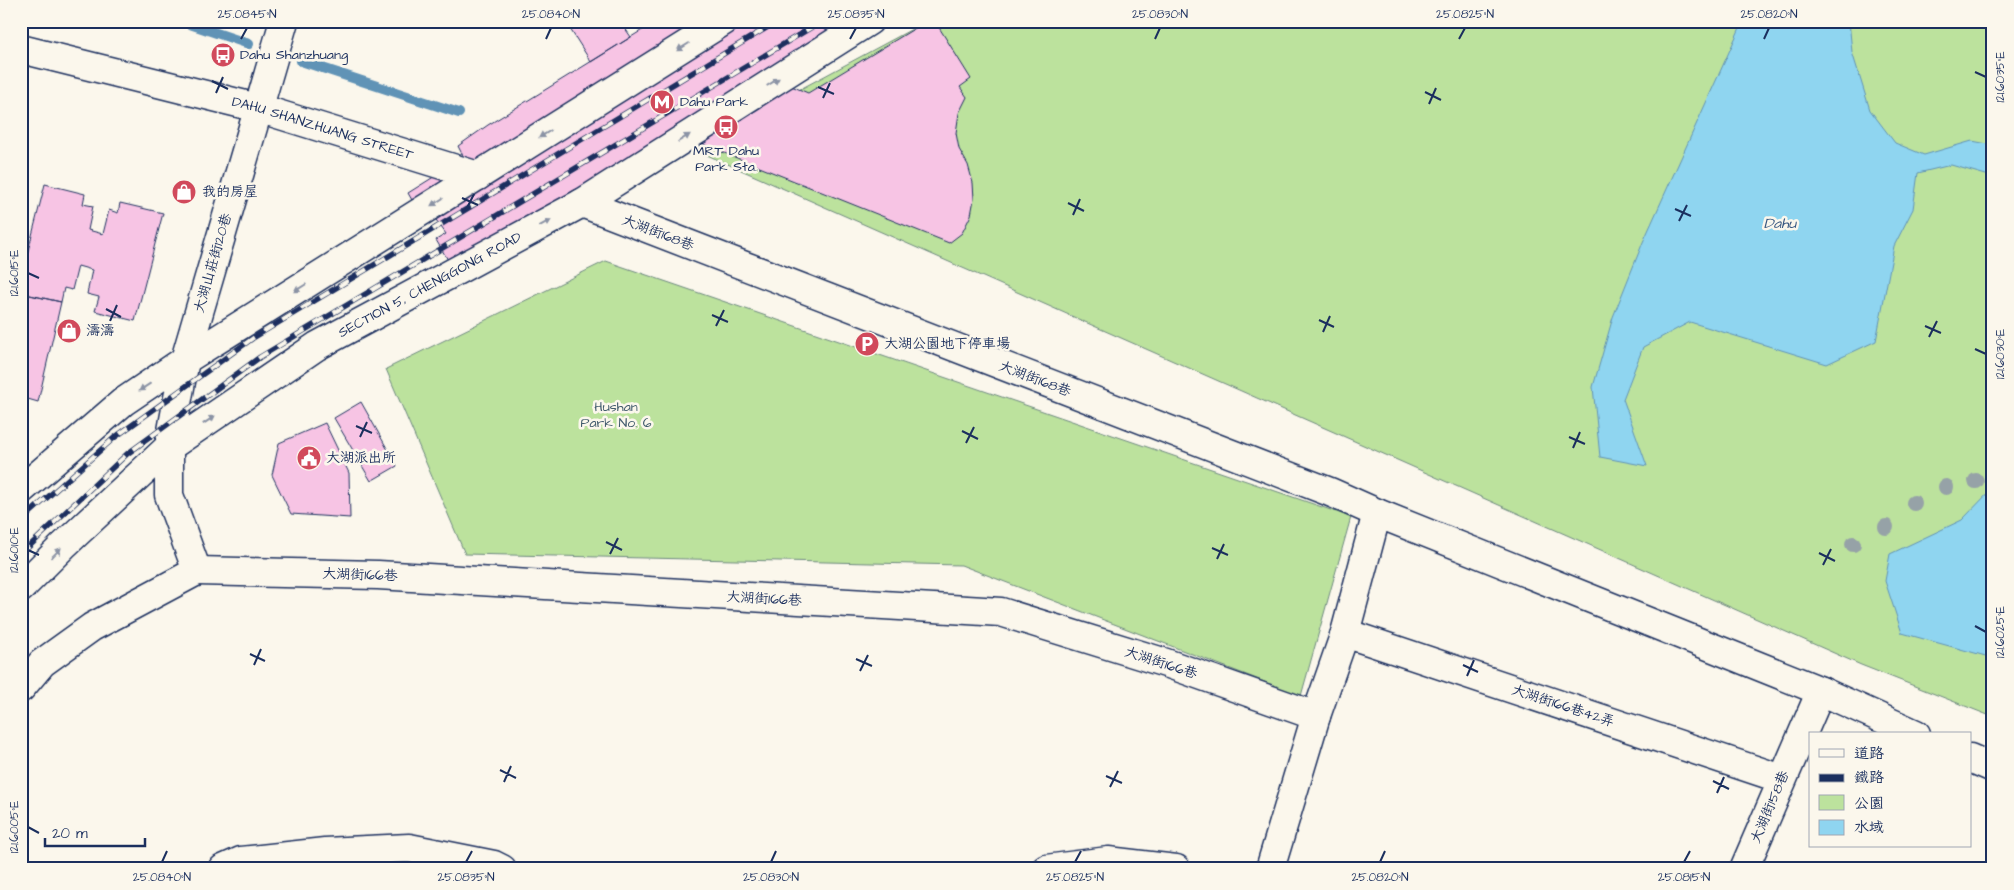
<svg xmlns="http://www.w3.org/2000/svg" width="2014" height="890" font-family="'Architects Daughter','LXGW WenKai TC',sans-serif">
	<rect width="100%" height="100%" fill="#fbf7ec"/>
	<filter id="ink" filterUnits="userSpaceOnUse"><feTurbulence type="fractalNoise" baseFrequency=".02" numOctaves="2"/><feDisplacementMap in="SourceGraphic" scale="10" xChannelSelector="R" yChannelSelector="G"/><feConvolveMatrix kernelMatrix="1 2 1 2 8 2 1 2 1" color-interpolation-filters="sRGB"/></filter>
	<g filter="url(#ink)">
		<!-- green -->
		<path fill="#bce29d" stroke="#6c887e" d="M927,21H1993V717L1861,665L698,151L793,93Z
			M606,261L1351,517L1301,696L961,565L465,554L386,369Z"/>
		<!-- water -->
		<path fill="#8fd5f0" stroke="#6193b6" d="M1743,21H1849L1852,52L1870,110L1895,143L1924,155L1972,141L1993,145V177L1951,165L1918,173L1913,209L1894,246L1876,341L1827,364L1690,322L1643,347L1623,399L1647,466L1600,457L1593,387L1613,317L1643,242Z
			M1993,488V658L1902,633L1885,581L1890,554L1962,520Z"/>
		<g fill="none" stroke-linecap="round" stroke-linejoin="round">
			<!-- stream -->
			<path stroke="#6193b6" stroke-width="10" d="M181,21L249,44
				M301,61L459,113"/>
		</g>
		<!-- building -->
		<path fill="#f7c4e4" stroke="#1b2f5e" d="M565,21H620L631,37L591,62Z
			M657,21H828L841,41L451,265L436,240L446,234L434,217L425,223L408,193L464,158L458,146L488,125Z
			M927,21H935L971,79L960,87L967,97L959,113L956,133L959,149L968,165L973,183L974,199L971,215L962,233L949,243L687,138L789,85L808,93Z
			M45,184L85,194L83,204L93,206L88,230L103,234L109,210L118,213L120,203L163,213L135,321L95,311L99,297L87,294L92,270L78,266L72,290L64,288L61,302L21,293V279Z
			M21,293L61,302L38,402L21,397Z
			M361,402L397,466L371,481L334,418Z
			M325,423L349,473L350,518L291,514L272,475L279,443Z"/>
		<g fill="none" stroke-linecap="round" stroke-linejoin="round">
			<defs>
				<g id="minor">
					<path id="s1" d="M21,49L258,108L478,176"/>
					<path d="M582,203L1330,492L1377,513"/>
					<path d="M197,571L378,575L1001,612L1166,663L1316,716"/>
					<path d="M1345,633L1782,779"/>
					<path d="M21,688L42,663L92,627L197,571L169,495V447L185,360L284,21"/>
					<path d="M1970,758L1993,768"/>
					<path d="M223,869L241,861L325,852L409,848L494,865L502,869"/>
					<path d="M1046,869L1108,861L1176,869"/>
					<path d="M1270,869L1316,716L1345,633L1377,513L1821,691L1916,734"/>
					<path d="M1744,869L1821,691"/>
				</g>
				<g id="major">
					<path d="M21,490L123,402L185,360L724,21"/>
					<path id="s2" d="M21,588L63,546L169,447L317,346L582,203L869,21"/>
				</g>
			</defs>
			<!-- minor casing -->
			<use href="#minor" stroke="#1b2f5e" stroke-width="31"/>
			<!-- major casing -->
			<use href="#major" stroke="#1b2f5e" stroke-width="31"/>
			<!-- minor -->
			<use href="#minor" stroke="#fbf7ec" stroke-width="28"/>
			<!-- major -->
			<use href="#major" stroke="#fbf7ec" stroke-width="28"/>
			<defs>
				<path id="rail" d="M21,521L114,438L253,338L778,21
					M21,554L127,454L260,357L822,21"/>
			</defs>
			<!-- rail casing -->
			<use href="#rail" stroke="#1b2f5e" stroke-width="5.5"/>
			<!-- rail -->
			<use href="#rail" stroke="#fbf7ec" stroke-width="4" stroke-dasharray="11" stroke-linecap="butt"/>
		</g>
		<!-- trees -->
		<g fill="#96a2a7">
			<circle cx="1976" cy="481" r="8"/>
			<circle cx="1946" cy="487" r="8"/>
			<circle cx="1914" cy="503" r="8"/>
			<circle cx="1886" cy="527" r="8"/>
			<circle cx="1853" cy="544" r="8"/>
		</g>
		<!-- one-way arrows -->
		<defs><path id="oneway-solid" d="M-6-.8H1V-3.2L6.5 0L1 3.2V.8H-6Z" transform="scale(1.25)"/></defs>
		<g fill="#8b93a5">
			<use href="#oneway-solid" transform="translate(683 47) rotate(148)"/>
			<use href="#oneway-solid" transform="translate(773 82) rotate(-32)"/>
			<use href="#oneway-solid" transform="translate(545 134) rotate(148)"/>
			<use href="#oneway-solid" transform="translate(684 138) rotate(-32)"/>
			<use href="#oneway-solid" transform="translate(437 202) rotate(148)"/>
			<use href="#oneway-solid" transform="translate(545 223) rotate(-28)"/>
			<use href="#oneway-solid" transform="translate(300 288) rotate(148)"/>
			<use href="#oneway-solid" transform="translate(145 387) rotate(146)"/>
			<use href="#oneway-solid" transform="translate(209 420) rotate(-34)"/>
			<use href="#oneway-solid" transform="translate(56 553) rotate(-45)"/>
		</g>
	</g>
	<!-- ticks -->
	<path fill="none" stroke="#1b2f5e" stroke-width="2" d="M241,39L247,28M546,39L551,28M850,39L856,28M1155,39L1160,28M1459,39L1465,28M1764,39L1769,28M1975,72L1986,77M212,81L228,89M818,87L834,94M1425,92L1441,100M216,93L223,77M823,98L830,83M1429,104L1436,88M462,198L478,205M1068,203L1084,211M1675,209L1691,216M466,210L474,194M1073,215L1080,199M1679,221L1687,205M28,273L39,278M106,309L121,317M712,315L728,322M1319,320L1334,327M110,321L117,305M716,326L724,310M1925,326L1941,333M1323,332L1330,316M1929,337L1937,321M1975,349L1986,354M356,426L372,433M962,431L978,439M360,437L367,422M1569,437L1585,444M966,443L974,427M1573,448L1580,432M606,542L622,550M1212,548L1228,555M28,550L39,555M1819,553L1835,561M610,554L618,538M1217,559L1224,544M1823,565L1831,549M1975,626L1986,632M250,654L265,661M856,659L872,666M254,665L261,649M1463,665L1478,672M860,671L868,655M1467,676L1474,660M500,770L516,778M1106,776L1122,783M1713,781L1729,789M504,782L511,766M1110,787L1118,771M1717,793L1724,777M28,827L39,833M162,862L167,851M466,862L472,851M771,862L776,851M1075,862L1081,851M1380,862L1385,851M1684,862L1690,851"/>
	<!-- icons -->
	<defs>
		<symbol id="bus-disc" viewBox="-11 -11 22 22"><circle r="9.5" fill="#d1495b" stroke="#fbf7ec"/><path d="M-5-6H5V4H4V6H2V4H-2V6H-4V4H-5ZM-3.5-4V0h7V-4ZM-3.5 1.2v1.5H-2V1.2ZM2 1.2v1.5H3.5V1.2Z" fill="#fff"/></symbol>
		<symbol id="metro-disc" viewBox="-11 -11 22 22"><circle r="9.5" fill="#d1495b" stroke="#fbf7ec"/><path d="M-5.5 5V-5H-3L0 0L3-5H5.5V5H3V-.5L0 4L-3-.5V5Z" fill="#fff"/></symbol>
		<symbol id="shop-disc" viewBox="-11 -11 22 22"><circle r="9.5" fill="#d1495b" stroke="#fbf7ec"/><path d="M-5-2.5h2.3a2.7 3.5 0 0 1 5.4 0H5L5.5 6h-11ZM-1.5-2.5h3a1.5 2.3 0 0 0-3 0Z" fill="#fff"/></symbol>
		<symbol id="parking-disc" viewBox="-11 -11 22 22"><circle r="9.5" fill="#d1495b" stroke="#fbf7ec"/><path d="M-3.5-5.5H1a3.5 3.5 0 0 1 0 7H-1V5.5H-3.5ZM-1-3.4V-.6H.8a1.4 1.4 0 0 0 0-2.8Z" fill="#fff"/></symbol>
		<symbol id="civic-disc" viewBox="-11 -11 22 22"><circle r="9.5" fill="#d1495b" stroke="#fbf7ec"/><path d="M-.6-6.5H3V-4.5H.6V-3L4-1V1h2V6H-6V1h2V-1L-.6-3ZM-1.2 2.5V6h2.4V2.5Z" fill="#fff"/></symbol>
	</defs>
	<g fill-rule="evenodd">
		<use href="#bus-disc" x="209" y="41" width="28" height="28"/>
		<use href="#metro-disc" x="648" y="88" width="28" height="28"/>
		<use href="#bus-disc" x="712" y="113" width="28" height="28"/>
		<use href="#shop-disc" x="170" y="178" width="28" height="28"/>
		<use href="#shop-disc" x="55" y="317" width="28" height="28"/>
		<use href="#parking-disc" x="853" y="330" width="28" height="28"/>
		<use href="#civic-disc" x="295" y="444" width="28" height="28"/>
	</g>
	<g text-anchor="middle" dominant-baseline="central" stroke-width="5" stroke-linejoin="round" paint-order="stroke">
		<!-- poi labels -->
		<g font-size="14" fill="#1b2f5e" stroke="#fbf7ec" text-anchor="start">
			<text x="240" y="55">Dahu Shanzhuang</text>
			<text x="680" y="102">Dahu Park</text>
			<text x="726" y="151" text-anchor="middle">MRT Dahu<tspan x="726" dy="16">Park Sta.</tspan></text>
			<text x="202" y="192">我的房屋</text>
			<text x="86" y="331">濤濤</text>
			<text x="884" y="344">大湖公園地下停車場</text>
			<text x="326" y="458">大湖派出所</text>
		</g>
		<!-- street labels -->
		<g font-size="14" fill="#1b2f5e" stroke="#fbf7ec">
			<text stroke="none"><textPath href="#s1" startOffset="312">DAHU SHANZHUANG STREET</textPath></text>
			<text transform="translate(658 233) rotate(21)">大湖街168巷</text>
			<text transform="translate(213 263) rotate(-74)">大湖山莊街120巷</text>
			<text stroke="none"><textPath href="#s2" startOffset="512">SECTION 5, CHENGGONG ROAD</textPath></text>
			<text transform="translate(1035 379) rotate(21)">大湖街168巷</text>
			<text transform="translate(360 575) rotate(2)">大湖街166巷</text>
			<text transform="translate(764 599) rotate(3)">大湖街166巷</text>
			<text transform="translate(1161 663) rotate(18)">大湖街166巷</text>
			<text transform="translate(1563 706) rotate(18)">大湖街166巷42弄</text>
			<text transform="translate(1770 807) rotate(-67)">大湖街158巷</text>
		</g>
		<!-- park labels -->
		<g font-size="14" fill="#435c6e" stroke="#fbf7ec">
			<text x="616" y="407">Hushan<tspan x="616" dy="16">Park No. 6</tspan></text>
		</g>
		<!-- water labels -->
		<g font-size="15" font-style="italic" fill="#385882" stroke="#fbf7ec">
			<text x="1780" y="223">Dahu</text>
		</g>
	</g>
	<!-- margin -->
	<rect width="2014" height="890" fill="none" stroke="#fbf7ec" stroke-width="55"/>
	<!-- legend -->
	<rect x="1809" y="732" width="162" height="115" fill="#fbf7ec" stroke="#a1a7b3"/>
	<rect x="1819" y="749" width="25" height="8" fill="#fbf7ec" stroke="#a1a7b3"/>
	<text x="1854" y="758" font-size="15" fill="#1b2f5e">道路</text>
	<rect x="1819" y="774" width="25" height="8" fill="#1b2f5e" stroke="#a1a7b3"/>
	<text x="1854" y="782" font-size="15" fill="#1b2f5e">鐵路</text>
	<rect x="1819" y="795" width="25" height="15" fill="#bce29d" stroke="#a1a7b3"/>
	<text x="1854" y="808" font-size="15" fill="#1b2f5e">公園</text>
	<rect x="1819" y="820" width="25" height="15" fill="#8fd5f0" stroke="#a1a7b3"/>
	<text x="1854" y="832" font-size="15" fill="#1b2f5e">水域</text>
	<!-- scale -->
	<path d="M45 838v8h100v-8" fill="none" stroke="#1b2f5e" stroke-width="2.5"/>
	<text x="52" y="838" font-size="15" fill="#1b2f5e" stroke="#fbf7ec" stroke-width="4" paint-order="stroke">20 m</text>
	<rect x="28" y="28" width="1958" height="834" fill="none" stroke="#1b2f5e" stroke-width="2"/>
	<g font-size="12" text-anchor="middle" fill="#1b2f5e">
		<text x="247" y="18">25.0845°N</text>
		<text x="551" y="18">25.0840°N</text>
		<text x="856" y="18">25.0835°N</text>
		<text x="1160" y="18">25.0830°N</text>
		<text x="1465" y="18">25.0825°N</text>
		<text x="1769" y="18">25.0820°N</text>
		<text transform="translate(2000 77) rotate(-90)" y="4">121.6035°E</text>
		<text transform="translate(14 273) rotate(-90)" y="4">121.6015°E</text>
		<text transform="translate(2000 354) rotate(-90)" y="4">121.6030°E</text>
		<text transform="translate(14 550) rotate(-90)" y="4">121.6010°E</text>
		<text transform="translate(2000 632) rotate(-90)" y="4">121.6025°E</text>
		<text transform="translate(14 827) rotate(-90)" y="4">121.6005°E</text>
		<text x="162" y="881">25.0840°N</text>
		<text x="466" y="881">25.0835°N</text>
		<text x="771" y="881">25.0830°N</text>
		<text x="1075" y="881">25.0825°N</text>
		<text x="1380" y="881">25.0820°N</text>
		<text x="1684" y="881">25.0815°N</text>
	</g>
</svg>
